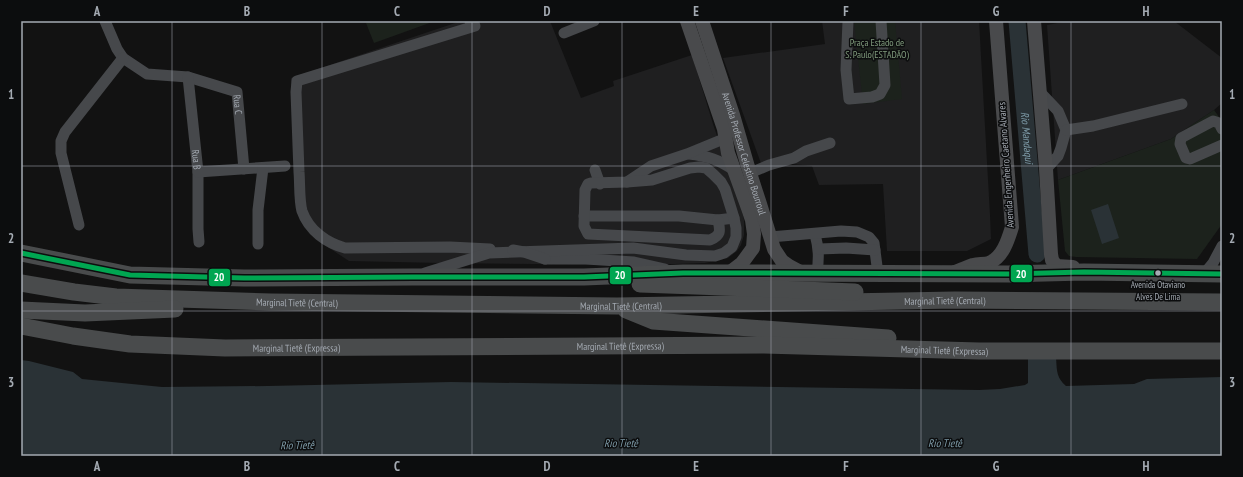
<svg xmlns="http://www.w3.org/2000/svg" width="1243" height="477" font-family="'PT Sans Narrow',sans-serif">
	<rect width="100%" height="100%" fill="#121212"/>
	<!-- built -->
	<path fill="#1f1f20" d="M461,21H550L581,98L614,86L613,81L692,55L713,124L742,210L744,220V235L741,245L737,251L728,258L705,263L675,264L640,265L441,263L349,261L323,244L302,223L296,210L291,78Z
		M822,21H979L990,215L991,239L967,251H887L883,184L819,185L812,166L792,164L763,169L723,58L825,44Z
		M1068,21H1174L1222,58V103L1214,110L1171,139L1058,180L1047,25Z"/>
	<!-- green -->
	<path fill="#1c221c" d="M372,21H435L374,43L366,23Z
		M854,21H895L902,99L863,104Z
		M1214,110L1222,121V224L1197,259L1076,257L1069,256L1065,251L1058,180L1171,139Z"/>
	<!-- water -->
	<path fill="#2a3236" d="M1108,204L1119,238L1102,244L1091,210Z
		M1056,357C1057,370 1056,377 1066,386L1134,384L1147,379L1222,377V456H21V360L29,361L73,372L82,379L162,387L268,386L451,382L979,390L1000,389L1025,385L1028,383V358Z"/>
	<g fill="none" stroke-linecap="round" stroke-linejoin="round">
		<!-- river -->
		<path stroke="#2a3236" stroke-width="17" id="s1" d="M1017,21L1037,254"/>
		<!-- minor -->
		<g stroke="#46484b" stroke-width="11">
			<path id="s2" d="M105,21L117,49L123,58L147,74L188,77L237,92L244,169"/>
			<path d="M470,21L475,26L297,81L296,92C297,118 298,145 299,172C300,183 299,200 302,211C309,231 327,243 345,248L450,247L490,249"/>
			<path d="M848,21L846,70L849,99L872,97L880,94L885,85L881,21"/>
			<path d="M564,33L594,21"/>
			<path id="s3" d="M188,77L198,172V229L199,242"/>
			<path d="M1040,92L1058,111L1066,130L1061,148L1058,156L1046,169"/>
			<path d="M1222,129L1219,123L1213,121L1181,138L1180,144L1186,158L1190,159L1222,145"/>
			<path d="M1066,130L1093,126L1182,104"/>
			<path d="M689,154C708,156 719,160 734,170"/>
			<path d="M595,170L600,184"/>
			<path d="M198,172L285,166"/>
			<path d="M750,173L769,165L794,158L806,151L830,143"/>
			<path d="M627,182L651,166L687,154L726,138"/>
			<path d="M584,216H679L718,220L734,218"/>
			<path d="M79,225L61,153V141L65,132L123,58"/>
			<path d="M815,234C819,249 819,258 817,273"/>
			<path d="M770,237L841,231L857,232L869,237L874,243L878,274"/>
			<path d="M258,244V210L263,168"/>
			<path d="M819,249L846,248L875,250"/>
			<path d="M545,259H586L634,262L665,269"/>
			<path d="M425,273L489,253L633,248L686,255L715,256L724,253L732,247L736,237V228L734,218L725,189L721,182L713,174L706,168L699,167L690,168L652,180L627,182L591,183L588,184L585,190L584,226L588,234L710,240C722,235 720,230 718,220"/>
			<path d="M1204,274L1213,263L1222,246"/>
		</g>
		<!-- major -->
		<g stroke="#494a4c" stroke-width="14">
			<path d="M687,21L724,129L728,153L748,208L752,220L754,234L753,248L742,263L729,273"/>
			<path id="s4" d="M702,21L733,115L748,167L760,204L774,249L782,261L789,266L802,273"/>
			<path d="M1034,21L1046,169L1051,254L1052,260L1056,266L1073,267"/>
			<path d="M955,272C961,270 967,267 973,265C978,264 984,264 989,263C1003,257 1008,240 1012,227L996,21"/>
		</g>
		<!-- highway -->
		<g stroke="#494b4c" stroke-width="17">
			<path d="M21,253L130,275L244,278L413,277H584L683,273H729L1011,274L1084,272L1222,274"/>
			<path id="s5" d="M21,283L74,292L116,297L271,302L617,306L955,300L1222,302"/>
			<path d="M640,284L855,292"/>
			<path d="M21,310L85,313L175,309"/>
			<path d="M626,310L653,321L888,338"/>
			<path id="s6" d="M21,326L73,336L130,344L225,348L764,345L979,351H1222"/>
		</g>
		<!-- minor-bridge -->
		<path stroke="#46484b" stroke-width="11" d="M513,250L524,252L545,259"/>
		<defs>
			<path id="bus-1" d="M21,253L130,275L244,278L413,277H584L683,273H729L1011,274L1084,272L1222,274"/>
		</defs>
		<!-- bus-1 casing -->
		<use href="#bus-1" stroke="#0c0d0e" stroke-width="8"/>
		<!-- bus-1 -->
		<use href="#bus-1" stroke="#00a651" stroke-width="5"/>
	</g>
	<!-- grid -->
	<path fill="none" stroke="#a4aab2" stroke-width="1" stroke-opacity="0.55" d="M172,21V456M322,21V456M472,21V456M622,21V456M771,21V456M921,21V456M1071,21V456M21,166H1222M21,311H1222"/>
	<!-- markers -->
	<circle fill="#a4aab2" stroke="#0c0d0e" stroke-width="1.5" cx="1158" cy="273" r="3.5"/>
	<g text-anchor="middle" dominant-baseline="central" stroke-width="3" stroke-linejoin="round" paint-order="stroke">
		<!-- bus labels -->
		<g font-size="9" fill="#a4aab2" stroke="#0c0d0e">
			<text x="1158" y="284">Avenida Otaviano<tspan x="1158" dy="12">Alves De Lima</tspan></text>
		</g>
		<!-- park labels -->
		<g font-size="10" fill="#809b7d" stroke="#0c0d0e">
			<text x="877" y="42">Praça Estado de<tspan x="877" dy="12">S. Paulo(ESTADÃO)</tspan></text>
		</g>
		<!-- street labels -->
		<g font-size="10" fill="#a4aab2" stroke="#0c0d0e">
			<text stroke="none"><textPath href="#s2" startOffset="175">Rua C</textPath></text>
			<text stroke="none"><textPath href="#s4" startOffset="139">Avenida Professor Celestino Bourroul</textPath></text>
			<text stroke="none"><textPath href="#s3" startOffset="83">Rua B</textPath></text>
			<text transform="translate(1006 165) rotate(-94)">Avenida Engenheiro Caetano Alvares</text>
			<text stroke="none"><textPath href="#s5" startOffset="925">Marginal Tietê (Central)</textPath></text>
			<text stroke="none"><textPath href="#s5" startOffset="277">Marginal Tietê (Central)</textPath></text>
			<text stroke="none"><textPath href="#s5" startOffset="601">Marginal Tietê (Central)</textPath></text>
			<text stroke="none"><textPath href="#s6" startOffset="601">Marginal Tietê (Expressa)</textPath></text>
			<text stroke="none"><textPath href="#s6" startOffset="277">Marginal Tietê (Expressa)</textPath></text>
			<text stroke="none"><textPath href="#s6" startOffset="925">Marginal Tietê (Expressa)</textPath></text>
		</g>
		<!-- water labels -->
		<g font-size="11" font-style="italic" fill="#7f9ca9" stroke="#0c0d0e">
			<text stroke="none"><textPath href="#s1" startOffset="117">Rio Mandaqui</textPath></text>
			<text x="621" y="443">Rio Tietê</text>
			<text x="945" y="443">Rio Tietê</text>
			<text transform="translate(297 445) rotate(-1)">Rio Tietê</text>
		</g>
	</g>
	<g stroke="#0c0d0e" stroke-width="1.5">
		<rect x="1010" y="264" width="23" height="19" rx="4" fill="#00a651"/>
		<rect x="609" y="266" width="23" height="19" rx="4" fill="#00a651"/>
		<rect x="208" y="268" width="23" height="19" rx="4" fill="#00a651"/>
	</g>
	<g font-size="11" text-anchor="middle" font-weight="bold" fill="#fff">
		<text x="1021" y="278">20</text>
		<text x="620" y="279">20</text>
		<text x="219" y="281">20</text>
	</g>
	<!-- border -->
	<rect width="1243" height="477" fill="none" stroke="#0c0d0e" stroke-width="44"/>
	<rect x="22" y="22" width="1199" height="433" fill="none" stroke="#a4aab2" stroke-width="1.5"/>
	<g font-size="13" text-anchor="middle" font-weight="bold" fill="#a4aab2">
		<text x="97" y="16">A</text>
		<text x="247" y="16">B</text>
		<text x="397" y="16">C</text>
		<text x="547" y="16">D</text>
		<text x="696" y="16">E</text>
		<text x="846" y="16">F</text>
		<text x="996" y="16">G</text>
		<text x="1146" y="16">H</text>
		<text x="11" y="99">1</text>
		<text x="1232" y="99">1</text>
		<text x="11" y="243">2</text>
		<text x="1232" y="243">2</text>
		<text x="11" y="387">3</text>
		<text x="1232" y="387">3</text>
		<text x="97" y="471">A</text>
		<text x="247" y="471">B</text>
		<text x="397" y="471">C</text>
		<text x="547" y="471">D</text>
		<text x="696" y="471">E</text>
		<text x="846" y="471">F</text>
		<text x="996" y="471">G</text>
		<text x="1146" y="471">H</text>
	</g>
</svg>
